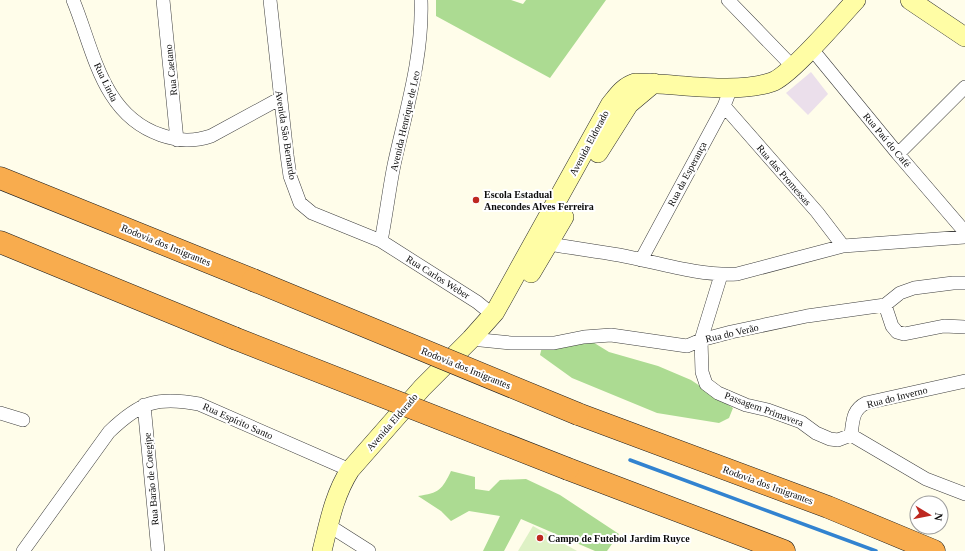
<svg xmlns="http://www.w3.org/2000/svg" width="965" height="551" font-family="'Times New Roman',serif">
	<rect width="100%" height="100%" fill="#fffdea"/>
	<!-- industrial -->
	<path fill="#ebdfeb" d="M811,72L828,94L808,115L786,93Z"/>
	<!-- forest -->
	<path fill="#acdb92" d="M436,0H511L523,4L526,0H606L550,78L436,16Z
		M591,341L609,352L658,366L691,380L733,408L729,418L719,423L657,413L572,378L540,355L542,347Z
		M451,471L475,477V489L489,491L500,480L526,479L560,495L619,534L607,551H595L521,519L504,551H483L500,516L469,511L451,521L441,511L418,496C439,493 442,490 451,471Z"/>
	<!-- pitch -->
	<path fill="#def1c5" d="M533,526L577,551H518Z"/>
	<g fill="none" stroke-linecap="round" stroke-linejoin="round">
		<!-- stream -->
		<path stroke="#3283d0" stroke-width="3.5" d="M630,460L876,551"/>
		<defs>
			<path id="street" d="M73,0C94,51 102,115 161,135C179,141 193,142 211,136L279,99
				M163,0L177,140
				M270,0L287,155L290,176L300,203L312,213L381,241L477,302L493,315
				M728,0L792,66
				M811,48L898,154L965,232
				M724,106L817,212L843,246
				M898,154L965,87
				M381,241C386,216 389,190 394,165C406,110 423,57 421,0
				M542,241L549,244C572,248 596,251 619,255C657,262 697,276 737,274L843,246L965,237
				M641,260L724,106L731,88
				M721,275L701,340L702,372L706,384L718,393L746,405L768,410L801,422L816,433L830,439L838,440L851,435L926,479L965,494
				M885,305L892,326L897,332L904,334L944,326L965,327
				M471,339L511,343H554L584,337L611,335L687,346L701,340L731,332L807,316L885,305L900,293L914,288L953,283H965
				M144,405L158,551
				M0,413L23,420
				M851,435C853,421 852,410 866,403L965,381
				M328,525L369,551
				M23,551L109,432C140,402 157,396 199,404L350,470"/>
			<path id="secondary" d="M910,0L965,37
				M598,153L629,104L654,83
				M531,273L564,217
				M322,551C329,523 334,495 350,470L422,388L471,339L495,312L610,105C618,95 623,87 635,83C676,83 734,95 772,82C790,76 840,17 856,0"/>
			<path id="highway" d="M0,178L253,280
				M0,242L234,338
				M578,414L828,507L934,551
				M568,469L784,551"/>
		</defs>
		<!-- street casing -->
		<use href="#street" stroke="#3e3e3e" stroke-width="14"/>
		<!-- secondary casing -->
		<use href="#secondary" stroke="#2d2d2d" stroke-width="20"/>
		<!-- highway casing -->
		<use href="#highway" stroke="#1c1c1c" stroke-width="23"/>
		<!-- street -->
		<use href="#street" stroke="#fff" stroke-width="13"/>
		<!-- secondary -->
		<use href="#secondary" stroke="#fffda5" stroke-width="19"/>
		<!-- highway -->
		<use href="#highway" stroke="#f8ac4e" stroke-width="22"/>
		<defs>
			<path id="highway-bridge" d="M253,280L578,414
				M234,338L568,469"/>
		</defs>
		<!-- highway-bridge casing -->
		<use href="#highway-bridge" stroke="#1c1c1c" stroke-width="23" stroke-linecap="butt"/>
		<!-- highway-bridge -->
		<use href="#highway-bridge" stroke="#f8ac4e" stroke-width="22"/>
	</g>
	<!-- markers -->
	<g fill="#be2820" stroke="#fff" stroke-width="1.5">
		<circle cx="476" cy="200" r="4"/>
		<circle cx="540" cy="538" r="4"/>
	</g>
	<g text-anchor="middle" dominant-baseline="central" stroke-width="4" stroke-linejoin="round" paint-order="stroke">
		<!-- street labels -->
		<g font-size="10" fill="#0b0b0b" stroke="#fff">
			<text transform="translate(171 70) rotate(-96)">Rua Caetano</text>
			<text transform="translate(106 82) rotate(64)">Rua Linda</text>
			<text transform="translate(405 121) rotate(-77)">Avenida Henríque de Leo</text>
			<text transform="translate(286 135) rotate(81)">Avenida São Bernardo</text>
			<text transform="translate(887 140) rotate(50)">Rua Paú do Café</text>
			<text transform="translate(589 143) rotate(-62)">Avenida Eldorado</text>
			<text transform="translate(687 174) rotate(-62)">Rua da Esperança</text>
			<text transform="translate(784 175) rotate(49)">Rua das Promessas</text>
			<text transform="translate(166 245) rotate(22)">Rodovia dos Imigrantes</text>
			<text transform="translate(438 277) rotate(32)">Rua Carlos Weber</text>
			<text transform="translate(732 333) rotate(-13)">Rua do Verão</text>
			<text transform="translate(466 368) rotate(22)">Rodovia dos Imigrantes</text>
			<text transform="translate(897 397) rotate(-14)">Rua do Inverno</text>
			<text transform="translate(764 409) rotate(20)">Passagem Primavera</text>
			<text transform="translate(238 421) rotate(24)">Rua Espírito Santo</text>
			<text transform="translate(392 422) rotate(-49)">Avenida Eldorado</text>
			<text transform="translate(151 479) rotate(-95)">Rua Barão de Cotegipe</text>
			<text transform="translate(768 485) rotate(20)">Rodovia dos Imigrantes</text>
		</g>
		<!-- poi labels -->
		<g font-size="10" font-weight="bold" fill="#0b0b0b" stroke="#fff" text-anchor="start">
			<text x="484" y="194">Escola Estadual<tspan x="484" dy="12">Anecondes Alves Ferreira</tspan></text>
			<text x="548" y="538">Campo de Futebol Jardim Ruyce</text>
		</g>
	</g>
	<!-- north arrow -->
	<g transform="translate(929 515) rotate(100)"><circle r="19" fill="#ffffff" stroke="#9d9d9d"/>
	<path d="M0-3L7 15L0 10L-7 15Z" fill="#be2820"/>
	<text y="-6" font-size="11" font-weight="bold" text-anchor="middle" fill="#0b0b0b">N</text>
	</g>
</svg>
